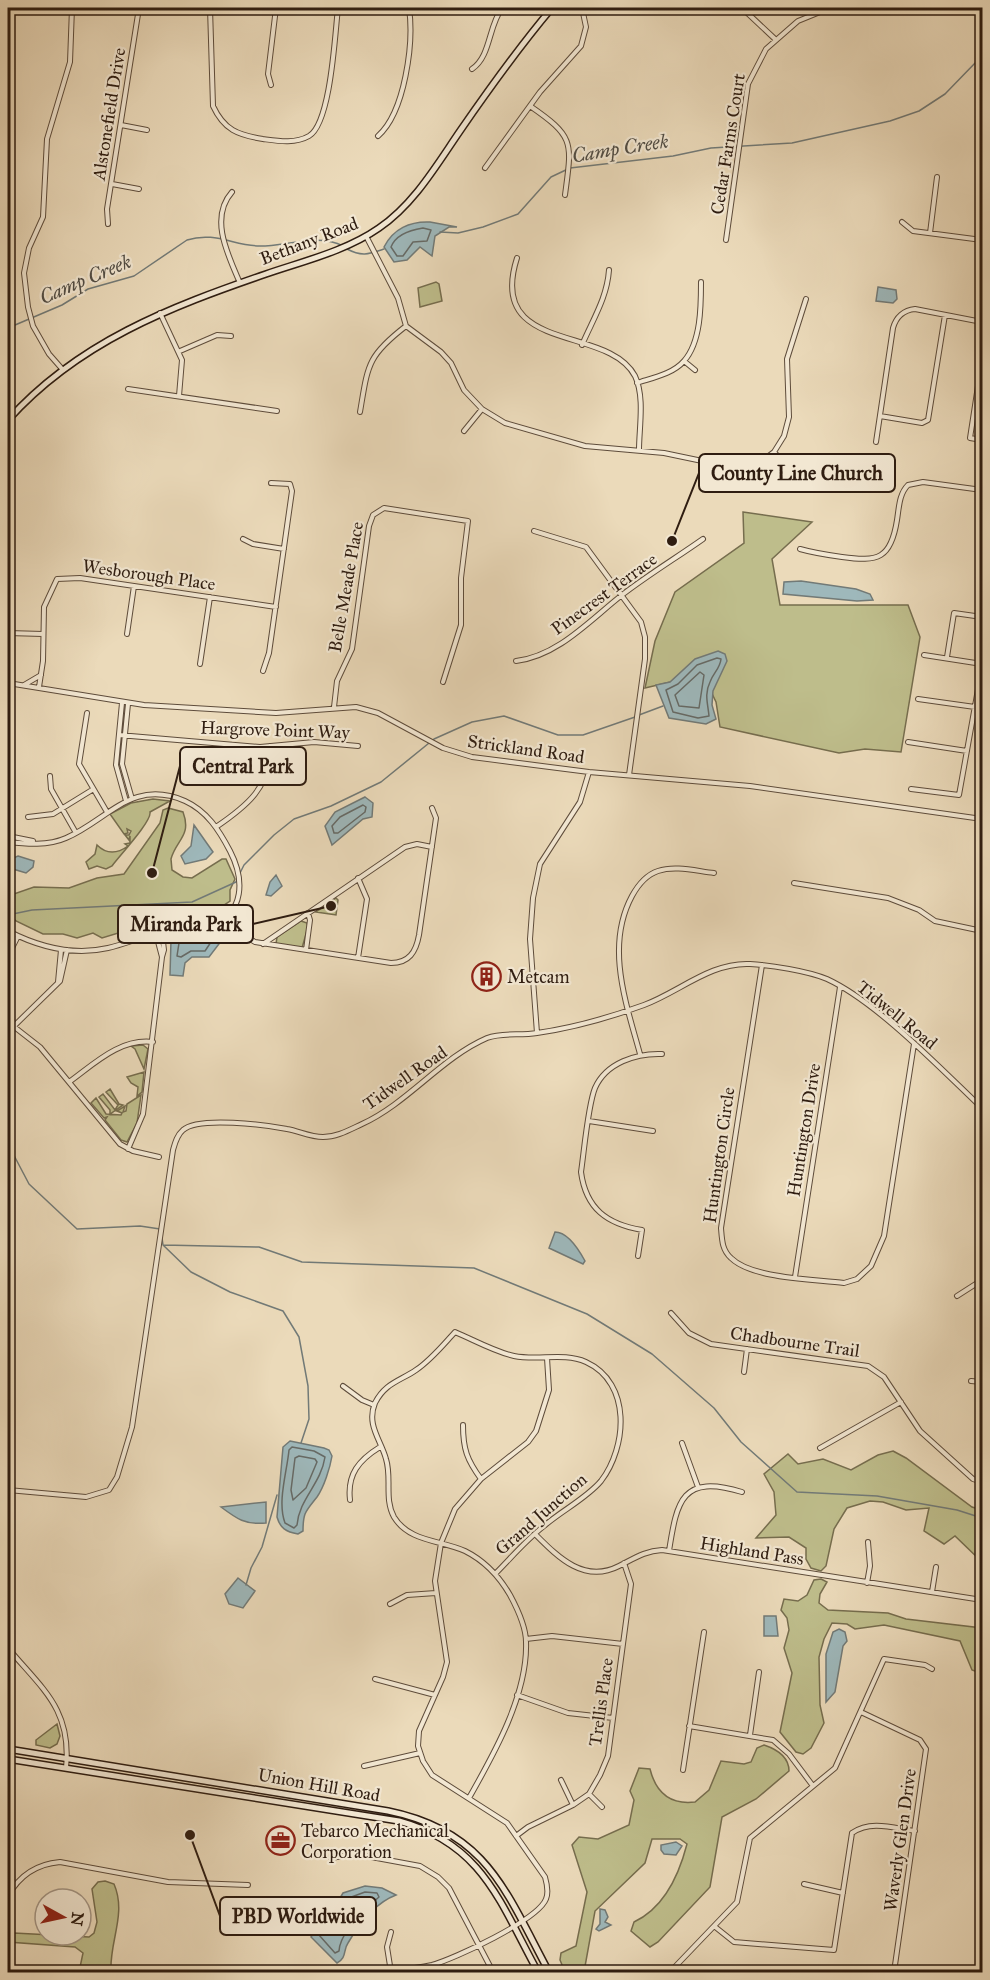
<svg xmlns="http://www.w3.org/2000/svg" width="990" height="1980" font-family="'IM FELL Great Primer',serif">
	<rect width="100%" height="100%" fill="#ebdaba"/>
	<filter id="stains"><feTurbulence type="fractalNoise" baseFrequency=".00333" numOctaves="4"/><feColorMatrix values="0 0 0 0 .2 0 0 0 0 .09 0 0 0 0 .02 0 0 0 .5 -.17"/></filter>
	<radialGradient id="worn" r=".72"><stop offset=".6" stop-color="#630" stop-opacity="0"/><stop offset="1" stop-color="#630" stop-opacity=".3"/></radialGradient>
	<!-- green -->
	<path fill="#bebd8b" stroke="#766d4e" stroke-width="1.5" d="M436,282L439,284L442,301L420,307L418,288Z
		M743,512L812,522L772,559L780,605H908L920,637L901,752L865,749L839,753L720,727L716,702L706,681L679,680L645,688L655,641L675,592L744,543Z
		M153,799L170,801L150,812C152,821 121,854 112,866L106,869L97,866L89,869L86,862L95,854L97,845C107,855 117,854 128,846L125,844L130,843V836L129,840L125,835H129L131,831L127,829L128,833L124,834L110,814L131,803Z
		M168,808L183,812C192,836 176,840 171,859L172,870L183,877L192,878L222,859H226L235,879L230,890V901L203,919L138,927L102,938L93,933L77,938L63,934H43L16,921L8,913V896L34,887L69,888L97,878L124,874L160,823L163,810Z
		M336,898L338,900L336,915L316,912Z
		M301,921L307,923L308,927L302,948L276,944L277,937Z
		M143,1045L148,1049L144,1069L135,1049L131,1046Z
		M144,1072L142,1092L137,1096L138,1087L131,1083L127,1077Z
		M110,1089L119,1104L123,1105L110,1114V1110L99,1097L103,1094L115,1110L118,1105L106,1092Z
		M141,1095L137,1123L127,1142L121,1140L105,1120L107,1117L104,1118L91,1103L96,1098L106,1114L121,1115L122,1113L117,1111L125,1106L123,1112L126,1111L127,1104Z
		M893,1451L906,1458L972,1507L982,1510V1562L955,1536L944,1544L924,1531L929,1508L906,1510L883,1502L870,1501L847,1508L834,1529L826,1566L821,1571L811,1568L806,1559V1548L789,1537L756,1538L776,1515L774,1492L764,1474L788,1454L798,1464L823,1459L851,1470L878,1455Z
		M821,1579L827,1582L820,1594L819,1603L828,1610L888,1613L906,1619L982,1628L980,1673L972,1670L960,1641L884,1625L855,1629L847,1624L832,1623L824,1639L819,1657L820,1705L824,1723L811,1748L803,1754L796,1752L780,1732L792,1673L784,1648L789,1630L787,1618L781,1610L784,1599L798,1601L807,1595L814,1580Z
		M57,1724L60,1736L57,1744L50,1748L36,1745V1740Z
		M764,1745C776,1749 789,1757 789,1771L756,1799L722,1817L710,1887L658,1942L650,1947L631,1931L634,1922C664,1908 679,1875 687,1844L680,1839H652L645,1863L595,1911L584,1972H565L560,1960L561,1953L576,1946L587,1892L572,1845L579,1837L598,1839L629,1825L634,1800L630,1791L639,1768L650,1769C656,1793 670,1805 695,1802L709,1790L721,1761L744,1764L751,1762L757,1748Z
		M105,1881L114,1884C127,1914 109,1942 111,1972H79L83,1953L75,1947L8,1942L9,1934L14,1933L89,1937L94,1933L97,1922L92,1889L98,1882Z"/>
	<!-- water -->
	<path fill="#9eb8bb" stroke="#727a77" stroke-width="1.5" d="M430,222L457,227H449L435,236L432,256L420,247L407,260L394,262L384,247C393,229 410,221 430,222Z
		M878,287L896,290L897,299L893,303L876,301Z
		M801,581L856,589L870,594L873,600L857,601L783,594L784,582Z
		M718,651L725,654L727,661L713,691L712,705L716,719L706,724L669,718L656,685L670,682L695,659Z
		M365,797L373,803L372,817L363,819L332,845L325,826L335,812Z
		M194,825L213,852L206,859L185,864L181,856L191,846Z
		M18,856L34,861L33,867L26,873L13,869L9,863L11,859Z
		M276,875L282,886L271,896L266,895L270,882Z
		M221,928L225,930V936L209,957H192L185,963L183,976L170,975L171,940Z
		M555,1232C568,1232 579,1250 585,1261L583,1264L549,1248Z
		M290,1441L324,1448L329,1450L332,1456C330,1468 324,1487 317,1497C306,1511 303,1512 303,1531L298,1534C286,1532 280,1528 277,1517L283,1447Z
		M266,1502V1523C245,1525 237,1519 221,1507Z
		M238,1578L255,1591L243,1608L229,1604L225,1594Z
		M764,1616H776L778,1636H764Z
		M839,1629L845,1632L847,1641L843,1646L835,1692L826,1702V1654L833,1632Z
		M676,1842L682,1846L676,1855L664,1854L661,1850V1845Z
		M365,1886L382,1888L396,1895C375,1903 359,1924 348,1943C343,1950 347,1958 337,1963L311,1937L317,1928L327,1920L343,1893Z
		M600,1909L605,1910L608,1917L605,1922L611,1925L599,1931L596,1929L600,1924Z"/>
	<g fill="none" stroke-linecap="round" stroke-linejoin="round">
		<!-- shore -->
		<path stroke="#666a66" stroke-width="1.5" d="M423,228L431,230L427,241L413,242L403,256H397L391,247C396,234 410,230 423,228Z
			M717,658L721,659C720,669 713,673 710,682C704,694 708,704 709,716L698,718L673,712L666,690L678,684L697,665Z
			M700,672L704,675L699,708L679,706L675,695Z
			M363,805L366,807L365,812L338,833H334L332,826L340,817Z
			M208,938L211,942L205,951H191L181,957L177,956L179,943Z
			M292,1447L314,1451L325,1457C321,1484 299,1499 297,1525L294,1528L285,1523C277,1502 287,1472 289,1450Z
			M299,1456L315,1459L317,1462L306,1488L293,1500L291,1490L295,1458Z
			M365,1892L377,1893L379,1897C365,1909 340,1932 339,1951L335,1953L319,1935L332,1924L346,1899Z"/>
		<!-- stream -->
		<path stroke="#727a77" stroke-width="1.5" d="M440,232L458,233L483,227L518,214L551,177L570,168L673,156L711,148L792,143L890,121L919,111L945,94L977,61
			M347,249C362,257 369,254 384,249
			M8,328L62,305L88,289L134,276L187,240C215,231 234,246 260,246C287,246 319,233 343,246
			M639,715L663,706
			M240,873L244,865L274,835L294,819L331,806L381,782L434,739L472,722L504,716L558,735H583L635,717
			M8,915L32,910L192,902L236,882L238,877
			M8,1144L29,1184L77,1229L140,1226L160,1229
			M162,1238L163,1245L191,1272L230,1292L283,1311L299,1337L308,1386L309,1419L301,1443
			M163,1245L259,1247L302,1262L474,1268L587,1314L652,1354L714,1408L741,1442L797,1492L877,1496L957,1510L982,1518
			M246,1585L251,1568L262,1547L277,1495"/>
		<defs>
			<path id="street" d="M210,8L213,106C224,130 238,135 263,139C278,141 295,144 309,136C331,123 335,33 338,8
				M742,8L775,39
				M8,52L10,51
				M472,69C491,56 488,27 502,8
				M271,85L268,74L276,8
				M530,106C575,137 572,142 565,195
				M121,125L147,130
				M378,136C405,112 414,43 409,8
				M485,168L540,92L581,46L586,27L582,8
				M112,184L139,189
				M232,192C209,218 228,255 240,283
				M902,222L913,231L982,240
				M108,224L107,209L139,8
				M930,233L937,177
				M366,236L398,298L406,326L441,352L451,363L464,390L482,409L505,423L585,446L664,453L731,467L746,468L758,464L774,452L784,436L789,417L787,359L806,299
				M726,240L748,84L766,49L798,21L825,10L848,8L896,12L926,8
				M517,258C486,355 608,324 635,376C645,397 639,428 639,450
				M160,313L182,360L179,396
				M582,345C593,319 607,298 609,270
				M180,351L217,335L231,336
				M982,360L970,438L982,440
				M684,361L695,370
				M63,370L49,354L33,326L28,307L24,273L29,248L43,217L47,139L70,62L72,8
				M637,383C652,378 673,374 684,361C701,342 701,306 701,282
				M128,389L277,411
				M360,412C368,365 367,356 406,326
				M880,416L922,423L928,420L945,315
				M464,431L482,409
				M876,442L893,328C896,317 904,310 915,309L982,322
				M774,452L784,463
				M534,531L586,547L641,622L645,637V659L629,775
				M243,539L253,544L284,549
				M800,549C814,553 828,555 842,557C878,562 891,559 897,520C899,508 899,494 908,485L923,482L982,490
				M8,633L43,634
				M127,634L134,586
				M924,655L982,664
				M947,657L954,613L982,617
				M516,661C558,656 590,620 622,595C648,575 676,558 703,539
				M200,664L210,597
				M263,671L269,653L292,491L290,484L271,483
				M8,683L144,705L276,713L356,707L378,713L443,748L472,757L589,772L750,786L982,819
				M24,685L41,675
				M39,687L43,661L44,607L57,579L80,578L276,607
				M918,699L982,708
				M122,703L116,765L126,801
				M128,704L122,764L132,799
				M334,707L337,681L352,649L369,526L373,515L384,508L468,521L461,578V625L443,682
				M87,713L79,764L107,812
				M119,735L260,747L314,742L358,746
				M908,742L967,751
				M50,776L51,789L76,833
				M911,789L959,795L982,667
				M28,817L53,814L92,790
				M216,827C247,806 271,787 270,746
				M8,836L33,841
				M8,842C26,844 48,846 66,838C108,820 132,778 185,801C207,811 219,830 230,851C244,878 246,914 210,925C195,930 177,930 161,933C143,936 126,944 108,948C73,956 39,947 8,931
				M358,878L367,899L358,958
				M794,883L888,898L919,910L935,921L982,931
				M226,917L238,932L255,942L391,963C409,963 416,952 419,935L436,818L432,808
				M156,934L162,957L164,950L162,933
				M263,944L405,847L417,844L432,847
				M306,950L310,920L308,913
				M8,956L18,936
				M762,965L721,1228C722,1240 722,1250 731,1258C752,1279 815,1279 844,1283L857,1279L871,1266L884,1236L914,1044
				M58,982L61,950
				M8,1022L40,1047L120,1144L133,1151L159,1157
				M13,1027L60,981L67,950
				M537,1033L530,939L533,898L540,864L580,802L589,772
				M640,1054C626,1003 605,946 632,896C638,885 646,875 658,871C675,865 696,871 714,873
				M69,1082C94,1064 120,1038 153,1042
				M589,1121L653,1131
				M128,1149L143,1114L162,957
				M982,1177V1197
				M638,1256L642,1230C607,1224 586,1209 581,1172C584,1152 588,1105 595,1088C606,1063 636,1053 662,1054
				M795,1277L840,987
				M957,1296L982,1280
				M671,1313L689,1333L711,1344L868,1366L884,1377L920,1431L973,1479L982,1482
				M744,1372L747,1349
				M971,1381L982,1382
				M343,1386L362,1400L374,1405
				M463,1425C463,1449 467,1460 481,1479
				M682,1443L698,1487
				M820,1448L901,1402
				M8,1490L86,1497L109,1490L117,1477L132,1427L173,1150C175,1143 177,1135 183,1130C198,1116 267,1125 287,1129C299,1131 310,1137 323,1137C337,1137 349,1130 362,1124C408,1103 441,1058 487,1038C503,1032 520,1036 537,1033C572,1028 611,1017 644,1005C679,992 711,962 750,964C770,965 808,971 827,979C877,1002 941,1069 982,1108
				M350,1500C347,1474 359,1460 380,1447
				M535,1534C558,1557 584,1584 619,1566C635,1558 645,1551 662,1550L982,1600
				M669,1551C677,1500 682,1474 742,1492
				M867,1583L870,1566L868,1542
				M932,1592L936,1567
				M390,1604L407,1595L436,1593
				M526,1639L552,1636L623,1644
				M8,1648C42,1689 72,1709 66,1768
				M375,1679L435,1695
				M517,1695L568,1713L613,1718
				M863,1713L920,1740L926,1749L894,1972
				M689,1726L773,1740L789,1754L813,1786
				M750,1735L759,1672
				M364,1766L420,1753
				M683,1770L704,1632
				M561,1780L573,1805
				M589,1794L602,1807
				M469,1798C494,1754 528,1694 526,1642C526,1627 517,1608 510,1595C499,1576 485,1561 465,1551C441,1540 409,1542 394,1517C384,1499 392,1478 386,1459C381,1440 366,1425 375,1403C385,1383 400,1381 416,1370C431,1360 443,1345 455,1332C474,1340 495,1352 514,1356C539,1361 563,1352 586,1362C632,1383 627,1447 601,1481C587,1498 561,1511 544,1526C526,1540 511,1558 495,1574
				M516,1836L528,1827L573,1805L589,1794L600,1775L608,1756L631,1584L624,1563
				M331,1858L355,1854L420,1866L438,1877L449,1888L493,1972
				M804,1884L843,1893
				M8,1896C19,1876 37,1864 60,1862L168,1882L248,1885
				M714,1926L734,1942L834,1950L852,1833C871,1820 893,1828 915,1831
				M617,1970L619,1972
				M386,1972C401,1970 417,1968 432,1965C454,1959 538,1920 546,1899C549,1892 547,1884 545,1877L507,1823L432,1775L423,1761L418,1746L419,1731L443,1677L447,1662L435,1581L441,1543L455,1509L481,1479L528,1442L536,1431L549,1390L547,1358
				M391,1972L387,1947L391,1932
				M670,1972L737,1902L750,1838L835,1768L884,1659L925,1665L932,1669"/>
			<path id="secondary" d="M8,420C78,342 170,307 266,274C304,261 346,251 379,228C414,204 436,166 460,131C489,89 519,47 552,8
				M8,1749L388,1811C487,1831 506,1892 549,1972
				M8,1759L399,1821C483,1844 500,1903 538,1972"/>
		</defs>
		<!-- street casing -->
		<use href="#street" stroke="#5e4c3b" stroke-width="6"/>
		<!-- secondary casing -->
		<use href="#secondary" stroke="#2f1d11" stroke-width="8"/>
		<!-- street -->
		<use href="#street" stroke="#f2e7d2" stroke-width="4"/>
		<!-- secondary -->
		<use href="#secondary" stroke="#f2e7d2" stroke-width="5"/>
	</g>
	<!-- icons -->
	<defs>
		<symbol id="building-ring" viewBox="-11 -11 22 22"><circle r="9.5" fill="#f2e7d2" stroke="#8f2418" stroke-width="1.5"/><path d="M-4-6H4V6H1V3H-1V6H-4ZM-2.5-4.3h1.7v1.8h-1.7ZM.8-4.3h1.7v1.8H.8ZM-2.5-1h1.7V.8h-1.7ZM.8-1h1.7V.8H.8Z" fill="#8f2418"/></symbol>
		<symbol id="office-ring" viewBox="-11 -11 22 22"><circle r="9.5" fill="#f2e7d2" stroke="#8f2418" stroke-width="1.5"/><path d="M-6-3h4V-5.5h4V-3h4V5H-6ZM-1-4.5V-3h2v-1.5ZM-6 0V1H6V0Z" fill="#8f2418"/></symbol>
	</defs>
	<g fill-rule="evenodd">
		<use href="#building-ring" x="470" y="960" width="33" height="33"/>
		<use href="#office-ring" x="264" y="1824" width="33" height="33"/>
	</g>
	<g text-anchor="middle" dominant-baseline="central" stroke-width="4.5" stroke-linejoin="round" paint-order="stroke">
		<!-- street labels -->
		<g font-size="18" fill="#2f1d11" stroke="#f2e7d2">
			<text transform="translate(109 114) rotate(-81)">Alstonefield Drive</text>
			<text transform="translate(728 144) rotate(-81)">Cedar Farms Court</text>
			<text transform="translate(309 241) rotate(-21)">Bethany Road</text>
			<text transform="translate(149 575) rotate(8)">Wesborough Place</text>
			<text transform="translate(346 587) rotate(-80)">Belle Meade Place</text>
			<text transform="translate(604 594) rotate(-36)">Pinecrest Terrace</text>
			<text transform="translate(275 730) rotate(2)">Hargrove Point Way</text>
			<text transform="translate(526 749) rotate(8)">Strickland Road</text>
			<text transform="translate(897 1015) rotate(39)">Tidwell Road</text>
			<text transform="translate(405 1078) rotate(-35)">Tidwell Road</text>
			<text transform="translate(804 1130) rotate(-81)">Huntington Drive</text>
			<text transform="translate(719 1155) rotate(-82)">Huntington Circle</text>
			<text transform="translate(795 1342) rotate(8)">Chadbourne Trail</text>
			<text transform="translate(541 1514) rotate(-41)">Grand Junction</text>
			<text transform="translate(752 1551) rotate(9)">Highland Pass</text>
			<text transform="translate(601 1702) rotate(-82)">Trellis Place</text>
			<text transform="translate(319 1785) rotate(10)">Union Hill Road</text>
			<text transform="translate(900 1840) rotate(-82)">Waverly Glen Drive</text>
		</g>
		<!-- poi labels -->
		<g font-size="18" fill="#2f1d11" stroke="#f2e7d2" text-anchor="start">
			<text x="507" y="977">Metcam</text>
			<text x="301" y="1831">Tebarco Mechanical<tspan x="301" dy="21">Corporation</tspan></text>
		</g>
		<!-- water labels -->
		<g font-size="20" font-style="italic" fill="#504c44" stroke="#f2e7d2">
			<text transform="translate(620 148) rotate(-9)">Camp Creek</text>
			<text transform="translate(85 279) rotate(-23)">Camp Creek</text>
		</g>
	</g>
	<!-- callouts -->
	<path fill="none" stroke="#2f1d11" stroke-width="2" d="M672 541L699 473M152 873L180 766M331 906L253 924M190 1835L220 1916"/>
	<g fill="#2f1d11" stroke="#f2e7d2" stroke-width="2">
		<circle cx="672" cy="541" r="6"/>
		<circle cx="152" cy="873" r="6"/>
		<circle cx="331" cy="906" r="6"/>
		<circle cx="190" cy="1835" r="6"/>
	</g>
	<g fill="#f2e7d2" stroke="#2f1d11" stroke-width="2">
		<rect x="699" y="454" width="196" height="38" rx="6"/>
		<rect x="180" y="747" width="126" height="38" rx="6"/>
		<rect x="118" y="905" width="135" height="38" rx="6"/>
		<rect x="220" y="1897" width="156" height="38" rx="6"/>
	</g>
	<g font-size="20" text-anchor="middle" font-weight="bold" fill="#2f1d11">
		<text x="797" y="480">County Line Church</text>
		<text x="243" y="773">Central Park</text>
		<text x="186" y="931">Miranda Park</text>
		<text x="298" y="1923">PBD Worldwide</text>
	</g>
	<!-- margin -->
	<rect width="990" height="1980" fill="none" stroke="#ebdaba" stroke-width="30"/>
	<rect x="9" y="9" width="972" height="1962" fill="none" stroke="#2f1d11" stroke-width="3"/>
	<rect x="15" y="15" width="960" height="1950" fill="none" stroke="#2f1d11" stroke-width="1.5"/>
	<!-- north arrow -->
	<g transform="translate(63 1917) rotate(98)"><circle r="28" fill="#f2e7d2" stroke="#a49685" stroke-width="1.5"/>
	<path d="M0-4.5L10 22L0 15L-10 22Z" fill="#8f2418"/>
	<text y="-9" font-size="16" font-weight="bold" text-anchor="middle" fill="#2f1d11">N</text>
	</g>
	<rect width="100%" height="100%" filter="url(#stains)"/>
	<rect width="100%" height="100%" fill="url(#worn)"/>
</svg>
